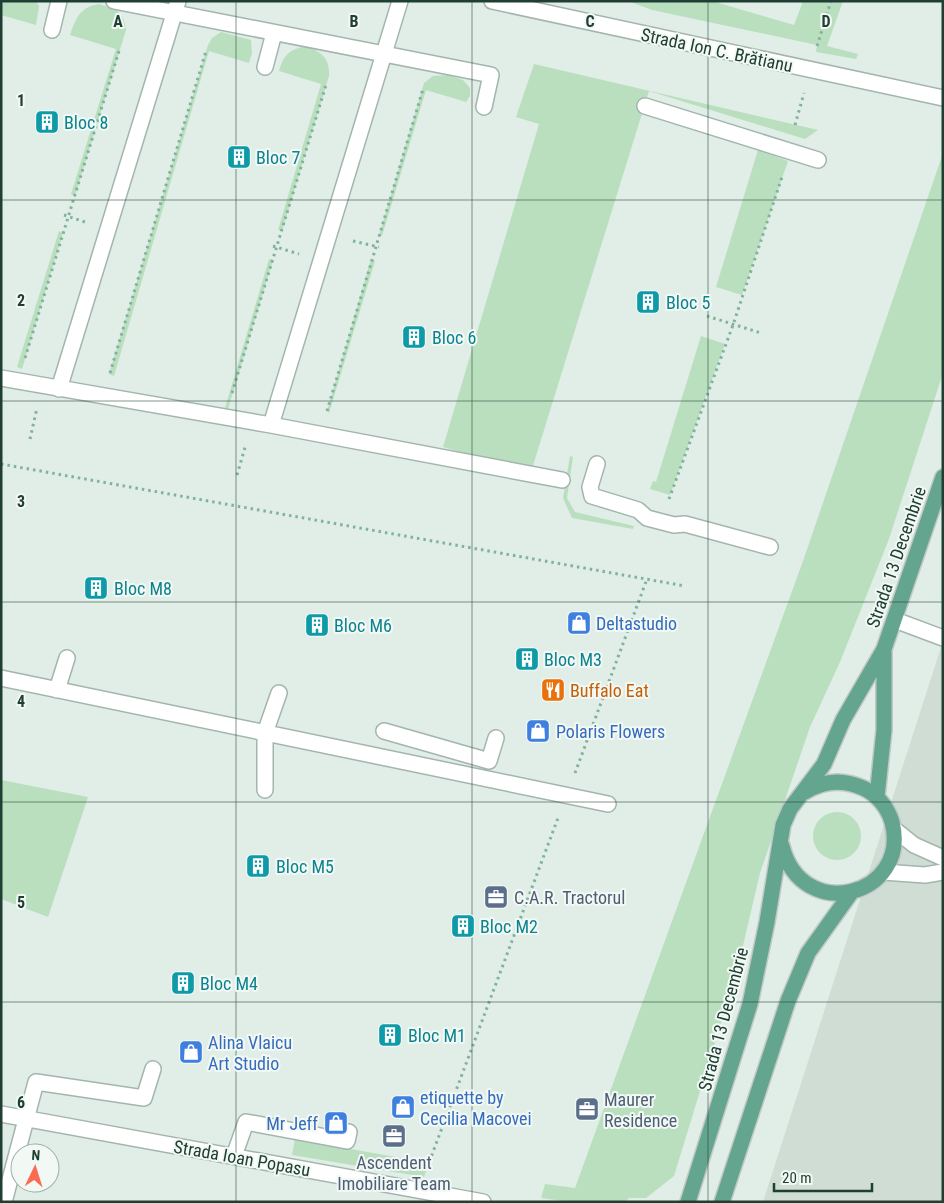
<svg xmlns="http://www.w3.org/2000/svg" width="944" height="1203" font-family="'Roboto Condensed',sans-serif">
	<rect width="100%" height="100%" fill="#e1ede7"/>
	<!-- built -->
	<path fill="#cfddd5" d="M943,641V1202H763L890,806Z"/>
	<!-- green -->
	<path fill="#b9dfbf" d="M1,1H36L39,6L36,25L1,15Z
		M628,1H712L794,25L803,1H843L827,46L858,54L856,59L816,52L817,45L652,10Z
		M99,4C116,9 123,10 126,30L75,196L71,194L116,49L70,35C76,18 80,7 99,4Z
		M221,32L251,40L252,53L249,63L209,51L114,376L109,374L208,45L212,38Z
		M307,46C322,53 330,58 329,76L282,231L278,230L321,84L279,71C284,54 290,49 307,46Z
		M534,64L818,130L805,139L649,91L531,472L443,447L539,124L516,117Z
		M448,75L463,80L470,88V96L466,102L426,90L382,236L379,235L424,83L433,76Z
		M758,150L788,161L742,295L716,287Z
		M942,156L943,373L889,539L840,662L810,727L760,873L738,967L674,1176L646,1198H629L625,1202H571L541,1198L545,1184L575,1188L803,561Z
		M59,231L63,233L22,369L17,367Z
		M269,259L273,260L228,409L225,408Z
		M371,259L375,261L329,413L327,411Z
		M701,336L725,344L670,495L650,489L653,481L656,482Z
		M570,456L573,457L567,498L575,512L634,526L633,529L572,518L563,498Z
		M1,780L88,797L48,917L1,899Z
		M813 836a24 24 0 1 1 48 0a24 24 0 1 1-48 0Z
		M295,1139L429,1163L424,1177L292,1155Z"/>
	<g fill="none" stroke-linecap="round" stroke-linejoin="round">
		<defs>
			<path id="minor" d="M114,1L491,75L484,107
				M492,1L943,98
				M52,30L59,1
				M265,67L274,33
				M645,106L818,160
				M1,378L271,425L562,480
				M59,389L178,1
				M271,425L400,1
				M597,464L590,487L592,496L638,510L647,518L674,525L685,524L770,547
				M895,620L943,638
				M1,678L608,804
				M57,690L67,658
				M384,731L489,761L496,738
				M265,790V733L279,693
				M894,829L914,845L943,858
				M883,872L925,875L943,872
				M1,1114L483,1202
				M234,1156L246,1122L347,1141L349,1132
				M4,1202L36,1082L144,1098L153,1069"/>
			<path id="major" d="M877,797L884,730V652
				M782,846C802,925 911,896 892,822C888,808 877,794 863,788C843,779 824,780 805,792
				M688,1202L750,1004L767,922L783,825L790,809L824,764L843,720L884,649L943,477
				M722,1202L788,1001L808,953L851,893"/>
		</defs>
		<!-- minor casing -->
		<use href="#minor" stroke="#a3b5ae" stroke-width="18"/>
		<!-- major casing -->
		<use href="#major" stroke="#c1c9c6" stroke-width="18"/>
		<!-- path -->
		<path stroke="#80b29e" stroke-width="3" stroke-dasharray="2.5 4" stroke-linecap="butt" d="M817,46L831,1
			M795,125L804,93
			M64,215L85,222
			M353,241L379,247
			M273,246L299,254
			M707,316L761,333
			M25,358L119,51
			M110,373L206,51
			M232,393L326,85
			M327,411L423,89
			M30,439L37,408
			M1,464L685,586
			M237,475L246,444
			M669,499L733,325L783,174
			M575,773L647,579
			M427,1168L558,818"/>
		<!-- minor -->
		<use href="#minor" stroke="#fff" stroke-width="15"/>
		<!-- major -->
		<use href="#major" stroke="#63a58e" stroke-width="15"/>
	</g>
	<!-- grid -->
	<path fill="none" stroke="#203f34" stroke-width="1" stroke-opacity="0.55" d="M236,1V1202M472,1V1202M708,1V1202M1,200H943M1,401H943M1,602H943M1,802H943M1,1002H943"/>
	<!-- icons -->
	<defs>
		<symbol id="building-square" viewBox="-11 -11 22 22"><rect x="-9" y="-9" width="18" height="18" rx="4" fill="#0f9aa8" stroke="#f2f9f5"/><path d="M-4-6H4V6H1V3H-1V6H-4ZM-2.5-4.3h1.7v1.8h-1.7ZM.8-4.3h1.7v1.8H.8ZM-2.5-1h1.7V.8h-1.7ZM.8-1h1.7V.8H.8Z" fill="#fff"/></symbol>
		<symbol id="shop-square" viewBox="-11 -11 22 22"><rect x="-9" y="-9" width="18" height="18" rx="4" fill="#3f7fe0" stroke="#f2f9f5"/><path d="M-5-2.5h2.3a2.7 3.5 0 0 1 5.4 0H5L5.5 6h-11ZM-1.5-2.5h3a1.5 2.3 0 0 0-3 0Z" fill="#fff"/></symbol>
		<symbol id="restaurant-square" viewBox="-11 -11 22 22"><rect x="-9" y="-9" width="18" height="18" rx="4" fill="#e8710a" stroke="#f2f9f5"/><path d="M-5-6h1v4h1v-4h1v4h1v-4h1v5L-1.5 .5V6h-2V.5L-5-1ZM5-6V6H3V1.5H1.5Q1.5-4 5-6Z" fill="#fff"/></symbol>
		<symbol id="office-square" viewBox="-11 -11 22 22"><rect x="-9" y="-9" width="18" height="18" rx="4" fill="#5c6f8a" stroke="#f2f9f5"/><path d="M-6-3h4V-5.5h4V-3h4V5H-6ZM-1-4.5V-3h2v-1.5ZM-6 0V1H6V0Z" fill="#fff"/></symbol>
	</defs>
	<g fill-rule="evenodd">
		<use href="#building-square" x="33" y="108" width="28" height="28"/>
		<use href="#building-square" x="225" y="143" width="28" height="28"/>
		<use href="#building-square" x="634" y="288" width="28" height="28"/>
		<use href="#building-square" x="400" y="323" width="28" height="28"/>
		<use href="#building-square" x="82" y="574" width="28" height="28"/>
		<use href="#shop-square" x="565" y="609" width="28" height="28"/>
		<use href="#building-square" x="303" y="611" width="28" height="28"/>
		<use href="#building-square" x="513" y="645" width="28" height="28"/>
		<use href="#restaurant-square" x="539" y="676" width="28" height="28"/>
		<use href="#shop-square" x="524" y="717" width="28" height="28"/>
		<use href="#building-square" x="244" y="852" width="28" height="28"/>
		<use href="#office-square" x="482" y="883" width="28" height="28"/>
		<use href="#building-square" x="449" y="912" width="28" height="28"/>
		<use href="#building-square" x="169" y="969" width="28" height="28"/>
		<use href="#building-square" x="376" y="1021" width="28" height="28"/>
		<use href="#shop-square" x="177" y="1038" width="28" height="28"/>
		<use href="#shop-square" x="389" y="1093" width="28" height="28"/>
		<use href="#office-square" x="573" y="1095" width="28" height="28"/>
		<use href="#shop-square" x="322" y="1109" width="28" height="28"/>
		<use href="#office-square" x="380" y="1122" width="28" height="28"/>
	</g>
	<g text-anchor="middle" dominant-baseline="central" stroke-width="4" stroke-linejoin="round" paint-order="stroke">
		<!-- street labels -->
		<g font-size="18" fill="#203f34" stroke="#f2f9f5">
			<text transform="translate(717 50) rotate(12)">Strada Ion C. Brătianu</text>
			<text transform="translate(896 557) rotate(-71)">Strada 13 Decembrie</text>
			<text transform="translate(723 1019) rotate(-75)">Strada 13 Decembrie</text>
			<text transform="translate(242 1158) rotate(10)">Strada Ioan Popasu</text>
		</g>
		<!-- culture labels -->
		<g font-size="18" fill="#0d838f" stroke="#f2f9f5" text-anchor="start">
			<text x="64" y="122">Bloc 8</text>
			<text x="256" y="157">Bloc 7</text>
			<text x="666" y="302">Bloc 5</text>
			<text x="432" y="337">Bloc 6</text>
			<text x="114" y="588">Bloc M8</text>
			<text x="334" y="625">Bloc M6</text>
			<text x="544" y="659">Bloc M3</text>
			<text x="276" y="866">Bloc M5</text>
			<text x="480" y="926">Bloc M2</text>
			<text x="200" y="983">Bloc M4</text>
			<text x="408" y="1035">Bloc M1</text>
		</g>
		<!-- shop labels -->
		<g font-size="18" fill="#366cbe" stroke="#f2f9f5" text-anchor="start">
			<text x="596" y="623">Deltastudio</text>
			<text x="556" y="731">Polaris Flowers</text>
			<text x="208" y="1042">Alina Vlaicu<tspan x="208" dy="21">Art Studio</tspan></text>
			<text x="420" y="1097">etiquette by<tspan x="420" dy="21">Cecilia Macovei</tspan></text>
			<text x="318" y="1123" text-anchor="end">Mr Jeff</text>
		</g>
		<!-- food labels -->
		<g font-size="18" fill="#c56008" stroke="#f2f9f5" text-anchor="start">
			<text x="570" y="690">Buffalo Eat</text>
		</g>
		<!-- service labels -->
		<g font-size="18" fill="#4e5e75" stroke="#f2f9f5" text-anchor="start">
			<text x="514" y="897">C.A.R. Tractorul</text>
			<text x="604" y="1099">Maurer<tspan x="604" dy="21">Residence</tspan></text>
			<text x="394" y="1162" text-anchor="middle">Ascendent<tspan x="394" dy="21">Imobiliare Team</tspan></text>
		</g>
	</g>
	<g font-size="16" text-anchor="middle" font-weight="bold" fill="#203f34" stroke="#f2f9f5" stroke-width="4" stroke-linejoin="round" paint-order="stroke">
		<text x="118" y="27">A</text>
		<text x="354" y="27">B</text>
		<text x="590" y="27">C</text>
		<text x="826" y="27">D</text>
		<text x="21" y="106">1</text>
		<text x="21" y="306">2</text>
		<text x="21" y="507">3</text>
		<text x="21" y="707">4</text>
		<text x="21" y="908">5</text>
		<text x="21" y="1108">6</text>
	</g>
	<!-- border -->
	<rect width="944" height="1203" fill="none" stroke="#203f34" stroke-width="5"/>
	<!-- north arrow -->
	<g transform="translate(35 1168) rotate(4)"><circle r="24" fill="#f2f9f5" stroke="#9eafa8"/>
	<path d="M0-4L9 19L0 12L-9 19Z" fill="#fb6b52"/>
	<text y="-8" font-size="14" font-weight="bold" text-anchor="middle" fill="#203f34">N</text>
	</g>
	<!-- scale -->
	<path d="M774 1183v8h98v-8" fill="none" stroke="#203f34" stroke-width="2.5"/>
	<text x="782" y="1183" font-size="15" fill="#203f34" stroke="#f2f9f5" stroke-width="4" paint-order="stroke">20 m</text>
</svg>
